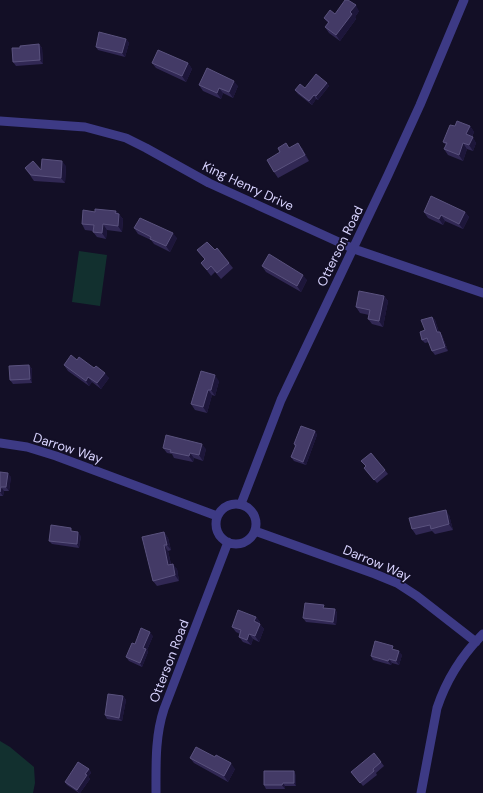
<svg xmlns="http://www.w3.org/2000/svg" width="483" height="793" font-family="'DM Sans',sans-serif">
	<rect width="100%" height="100%" fill="#130f26"/>
	<!-- green -->
	<path fill="#12302f" d="M79,251L107,255L100,306L72,302Z
		M0,741L10,747L34,767L35,783L33,793H0Z"/>
	<g fill="none" stroke-linecap="round" stroke-linejoin="round">
		<!-- street -->
		<path stroke="#3d3a85" stroke-width="9" d="M0,121L85,127L126,138L146,148L209,183L354,249L483,293
			M0,443L27,447L56,456L217,516
			M216 524a20 20 0 1 1 40 0a20 20 0 1 1-40 0Z
			M241,504L281,400L388,175L420,105L464,0
			M255,531L375,574L397,583L417,596L476,642
			M156,793C156,764 155,736 164,709L228,542
			M421,793L437,708C446,681 462,655 483,634"/>
	</g>
	<!-- wall -->
	<path fill="#312854" d="M359,11L355,17L356,19L340,41L329,33L325,27L328,23L324,18L335,14Z
		M126,39L129,43L125,57L98,50L96,47Z
		M39,44L42,48L43,64L16,66L13,62Z
		M152,63H188L192,69L186,82L156,68Z
		M327,83L329,86L318,100L316,99L312,105L298,94L295,90Z
		M199,85L238,86L233,98L223,93L221,99L203,91Z
		M455,126H470L474,132L472,137L476,143L473,151L467,149L463,161L448,155L444,149L446,145L443,142Z
		M302,148L309,161L278,178L274,172Z
		M66,166L65,183L34,181L25,168L41,170Z
		M116,211L123,219L122,232L107,230L106,239L97,237L93,232V231L85,230L82,224L95,212Z
		M424,212H465L469,217L463,229L445,221L443,225L428,218Z
		M134,228L177,238L170,252L154,244L151,240L138,234Z
		M197,250H215L229,263L233,268L221,279L215,272L211,276L201,263L205,260Z
		M262,266L307,280L301,292L266,272Z
		M384,296L388,301L383,327L372,324L368,319L369,315L360,313L356,307Z
		M432,317L435,320L439,332L442,335L448,351L435,355L432,351L429,342L425,343L422,340L425,330Z
		M77,360L94,368L109,378L101,389L92,382L89,386L68,371L64,365Z
		M29,365L32,369V383L13,384L10,380Z
		M219,381L215,396L212,395L207,413L195,410L191,404Z
		M315,431L317,435L306,465L294,461L291,457L295,447L294,444Z
		M163,448L206,449L203,461L194,458L193,462L174,458L172,454L167,453Z
		M361,461L385,470L388,474L377,483L364,468L366,466Z
		M0,472L11,477L9,491H4L3,496H0Z
		M449,515L453,530L435,534L432,531L416,535L412,529Z
		M164,532L168,538L171,550L168,551L171,564L177,569L179,581L157,586L153,581Z
		M81,536L79,548L52,544L49,541Z
		M326,608L335,609L337,613L336,625L306,622L303,618Z
		M256,617L260,622L259,623L264,629L259,642L253,639L251,645L243,642L239,637L240,634L236,632L232,627Z
		M153,636L147,650L148,652L142,667L129,661L126,657L135,644Z
		M395,650L402,655L399,665L392,663L391,665L373,660L371,656Z
		M123,696L126,700L122,721L107,719L105,715Z
		M190,758L235,769L228,782L194,763Z
		M381,762L384,766L376,773L377,775L363,786L351,772Z
		M89,769L91,773L88,777L90,779L80,793H79L67,785L65,782Z
		M296,775V786H285V789H266L264,785Z"/>
	<!-- shaded-wall -->
	<path fill="#1d163a" d="M356,5L359,11L355,17L356,19L340,41L336,35L350,12Z
		M126,39L129,43L125,57L122,53Z
		M39,44L42,48L43,64L40,60Z
		M188,63L192,69L186,82L182,76Z
		M234,81L238,86L233,98L229,92Z
		M327,83L329,86L318,100L316,96Z
		M219,88L223,93L221,99L217,93Z
		M314,95L316,99L312,105L309,101Z
		M470,126L474,132L470,140L466,134Z
		M473,137L476,143L473,151L469,145Z
		M298,143L302,148L309,161L305,155Z
		M463,143L467,149L463,161L459,155Z
		M62,161L66,166L65,183L61,178Z
		M116,211L119,216V214L123,219L122,232L118,226Z
		M465,212L469,217L463,229L459,224Z
		M441,215L445,221L443,225L439,219Z
		M103,224L107,230L106,239L102,233Z
		M173,233L177,238L170,252L166,246Z
		M303,275L307,280L301,292L297,286Z
		M384,296L388,301L383,327L379,321Z
		M432,317L435,320L440,336L437,332Z
		M440,332L442,335L448,351L445,347Z
		M29,365L32,369V383L30,379Z
		M105,373L109,378L101,389L97,383Z
		M215,375L219,381L215,396L211,390Z
		M88,377L92,382L89,386L86,381Z
		M208,390L212,395L207,413L203,407Z
		M315,431L317,435L306,465L303,462Z
		M202,444L206,449L203,461L199,455Z
		M190,453L194,458L193,462L189,456Z
		M8,473L11,477L9,491L6,487Z
		M1,487L4,491L3,496L0,492Z
		M446,510L449,515L453,530L449,524Z
		M78,532L81,536L79,548L77,544Z
		M164,532L168,538L171,550L167,545Z
		M164,545L168,551L172,570L168,565Z
		M173,564L177,569L179,581L175,575Z
		M335,609L337,613L336,625L333,622Z
		M256,617L260,622L258,627L254,621Z
		M260,624L264,629L259,642L255,636Z
		M150,632L153,636L147,650L148,652L142,667L140,663L143,648Z
		M249,634L253,639L251,645L247,640Z
		M399,651L402,655L399,665L396,661Z
		M389,659L392,663L391,665L388,661Z
		M123,696L126,700L122,721L119,718Z
		M231,763L235,769L228,782L224,776Z
		M89,769L91,773L88,777L90,779L80,793H79L77,790Z
		M294,771L296,775V786L294,783Z
		M283,783L285,786V789L282,785Z"/>
	<!-- building -->
	<path fill="#433a66" stroke="#5a527e" d="M345,0H348L356,5L350,12L352,14L336,35L325,27L329,22L324,18L330,10L335,14Z
		M99,32L126,39L122,53L96,47Z
		M39,44L40,60L13,62L12,48H20V46Z
		M158,50L188,63L182,76L152,63Z
		M207,68L234,81L229,92L219,88L217,93L199,85Z
		M316,74L327,83L316,96L314,95L309,101L295,90L300,84L305,88Z
		M457,121L470,126L466,134L473,137L469,145L463,143L459,155L444,149L447,143L443,142L450,125L455,126Z
		M286,143L289,148L298,143L305,155L274,172L267,160L280,152L278,148Z
		M42,159L62,161L61,178L31,175L25,168L33,161L41,170Z
		M431,196L465,212L459,224L441,215L439,219L424,212Z
		M95,209L116,211L115,213L119,214L118,226L103,224L102,233L93,232L94,225L82,224L83,210L95,212Z
		M140,218L173,233L166,246L150,239L151,237L134,228Z
		M207,242L215,250L217,248L229,263L217,273L211,266L207,270L201,263L205,259L197,250Z
		M269,254L303,275L297,286L262,266Z
		M359,291L384,296L379,321L368,319L370,310L356,307Z
		M432,317L437,332H440L445,347L432,351L427,338L422,340L420,332L425,330L421,320Z
		M71,355L77,360L79,357L94,368L96,366L105,373L97,383L88,377L86,381L64,365Z
		M29,365L30,379L10,380L9,366Z
		M201,371L215,375L211,390H208L203,407L191,404Z
		M301,426L315,431L303,462L291,457L296,445L294,444Z
		M166,435L202,444L199,455L190,453L189,456L170,452L171,450L163,448Z
		M371,453L385,470L374,480L364,468L366,466L361,461Z
		M0,472L8,473L6,487H1L0,492Z
		M446,510L449,524L431,529L430,525L412,529L409,518Z
		M51,525L71,528V531L78,532L77,544L49,541Z
		M164,532L167,545H164L168,565L173,564L175,575L153,581L142,537Z
		M305,603L324,605L323,608L335,609L333,622L303,618Z
		M238,610L256,617L254,621L260,624L255,636L249,634L247,640L239,637L241,630L232,627Z
		M141,628L150,632L143,648L146,649L140,663L126,657L132,643L135,644Z
		M375,641L393,646L392,649L399,651L396,661L389,659L388,661L371,656Z
		M108,694L123,696L119,718L105,715Z
		M196,747L215,757L216,755L231,763L224,776L190,758Z
		M374,753L381,762L373,769L374,771L360,783L351,772Z
		M78,762L89,769L85,774L87,775L77,790L65,782Z
		M264,771H294V783H283L282,785H264Z"/>
	<g text-anchor="middle" dominant-baseline="central" stroke-width="3.5" stroke-linejoin="round" paint-order="stroke">
		<!-- street labels -->
		<g font-size="13" fill="#d9d4ff" stroke="#130f26">
			<text transform="translate(248 186) rotate(25)">King Henry Drive</text>
			<text transform="translate(340 246) rotate(-64)">Otterson Road</text>
			<text transform="translate(68 448) rotate(18)">Darrow Way</text>
			<text transform="translate(377 563) rotate(23)">Darrow Way</text>
			<text transform="translate(169 661) rotate(-69)">Otterson Road</text>
		</g>
	</g>
</svg>
